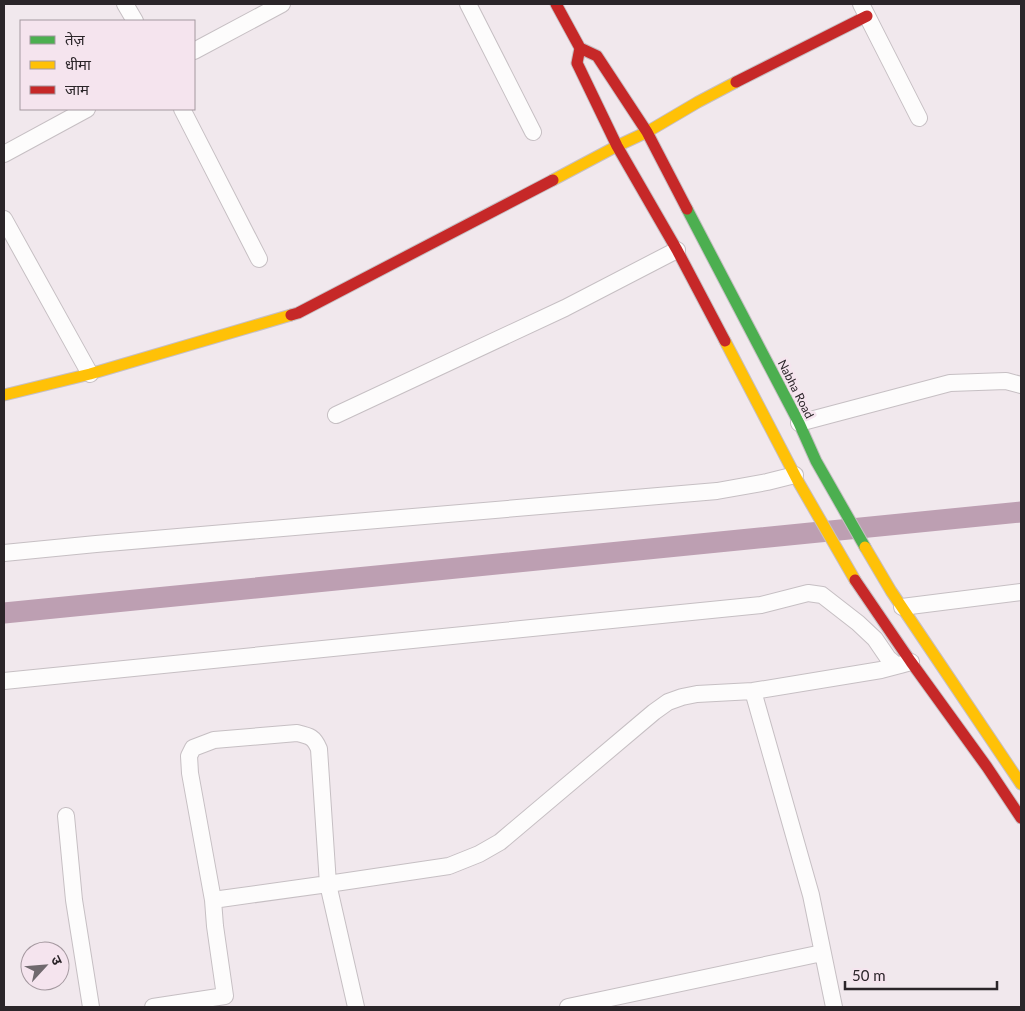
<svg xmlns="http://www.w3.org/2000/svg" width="1025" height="1011" font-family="Lato,'Noto Sans Devanagari',sans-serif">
	<rect width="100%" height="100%" fill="#f1e8ed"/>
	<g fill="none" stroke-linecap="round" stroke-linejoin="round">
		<!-- canal -->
		<path stroke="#bd9fb2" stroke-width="21" d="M4,613L1021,512"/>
		<defs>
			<path id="street" d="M125,4L135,21
				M468,4L533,132
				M861,4L919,118
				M194,51L282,4
				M182,109L259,259
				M4,154L87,109
				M4,219L90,374
				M336,415L565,308L677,250
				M799,423L950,383L1006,381L1021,385
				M4,553L96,544L717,491L767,482L795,475
				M902,607L1021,592
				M4,681L761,605L808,593L822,595L858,623L875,639L888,658L895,664L900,665L911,662
				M753,691L811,895L834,1007
				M66,816L74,900L91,1007
				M153,1007L225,996L215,926L213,900L328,884L319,749C314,737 310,736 297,733L214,740L193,748L189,756L190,773L213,900
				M356,1007L328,884L449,866L479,854L500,842L654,712L668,702L682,697L697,694L753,691L881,670L900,665
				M568,1007L822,953"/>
			<path id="fast" d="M687,209L799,423L816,461L865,547"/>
			<path id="slow" d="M553,180L617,146L647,132L698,102L736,82
				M725,341L799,483L855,580
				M4,395L90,374L291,315
				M865,547L891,591L1021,784"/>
			<path id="jam" d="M556,4L580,48L597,56L647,132L687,209
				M580,48L577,63L617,146L677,250L725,341
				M736,82L867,16
				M291,315L298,313L553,180
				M855,580L911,662L987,767L1021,818"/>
		</defs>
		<!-- street casing -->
		<use href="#street" stroke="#c6bfc3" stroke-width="18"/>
		<!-- fast casing -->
		<use href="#fast" stroke="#c6bfc3" stroke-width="13"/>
		<!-- slow casing -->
		<use href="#slow" stroke="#c6bfc3" stroke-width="13"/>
		<!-- jam casing -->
		<use href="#jam" stroke="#c6bfc3" stroke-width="13"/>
		<!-- street -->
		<use href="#street" stroke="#fdfcfc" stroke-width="16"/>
		<!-- fast -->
		<use href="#fast" stroke="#4caf50" stroke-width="11"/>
		<!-- slow -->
		<use href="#slow" stroke="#ffc107" stroke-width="11"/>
		<!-- jam -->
		<use href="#jam" stroke="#c62828" stroke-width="11"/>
	</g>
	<g text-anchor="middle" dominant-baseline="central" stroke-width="5" stroke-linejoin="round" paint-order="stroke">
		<!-- street labels -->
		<g font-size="12" fill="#2b2529" stroke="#f5e4ee">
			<text transform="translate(796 389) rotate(63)">Nabha Road</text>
		</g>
	</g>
	<!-- border -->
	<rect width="1025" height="1011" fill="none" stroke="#2b2529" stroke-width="10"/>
	<!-- legend -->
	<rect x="20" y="20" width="175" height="90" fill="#f5e4ee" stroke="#a4989f"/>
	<rect x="30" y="36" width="25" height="8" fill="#4caf50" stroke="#a4989f"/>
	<text x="65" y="45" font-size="15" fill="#2b2529">तेज़</text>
	<rect x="30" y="61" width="25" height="8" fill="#ffc107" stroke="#a4989f"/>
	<text x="65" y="70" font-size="15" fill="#2b2529">धीमा</text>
	<rect x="30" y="86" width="25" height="8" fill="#c62828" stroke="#a4989f"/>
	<text x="65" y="95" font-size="15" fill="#2b2529">जाम</text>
	<!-- north arrow -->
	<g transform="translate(45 966) rotate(64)"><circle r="24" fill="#f5e4ee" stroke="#a4989f"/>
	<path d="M0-4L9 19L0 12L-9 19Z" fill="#70696e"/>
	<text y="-8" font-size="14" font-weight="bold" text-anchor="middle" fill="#2b2529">उ</text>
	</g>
	<!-- scale -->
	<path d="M845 981v8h152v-8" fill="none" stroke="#2b2529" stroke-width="2.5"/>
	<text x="852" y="981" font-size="15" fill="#2b2529" stroke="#f5e4ee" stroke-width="4" paint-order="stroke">50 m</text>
</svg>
